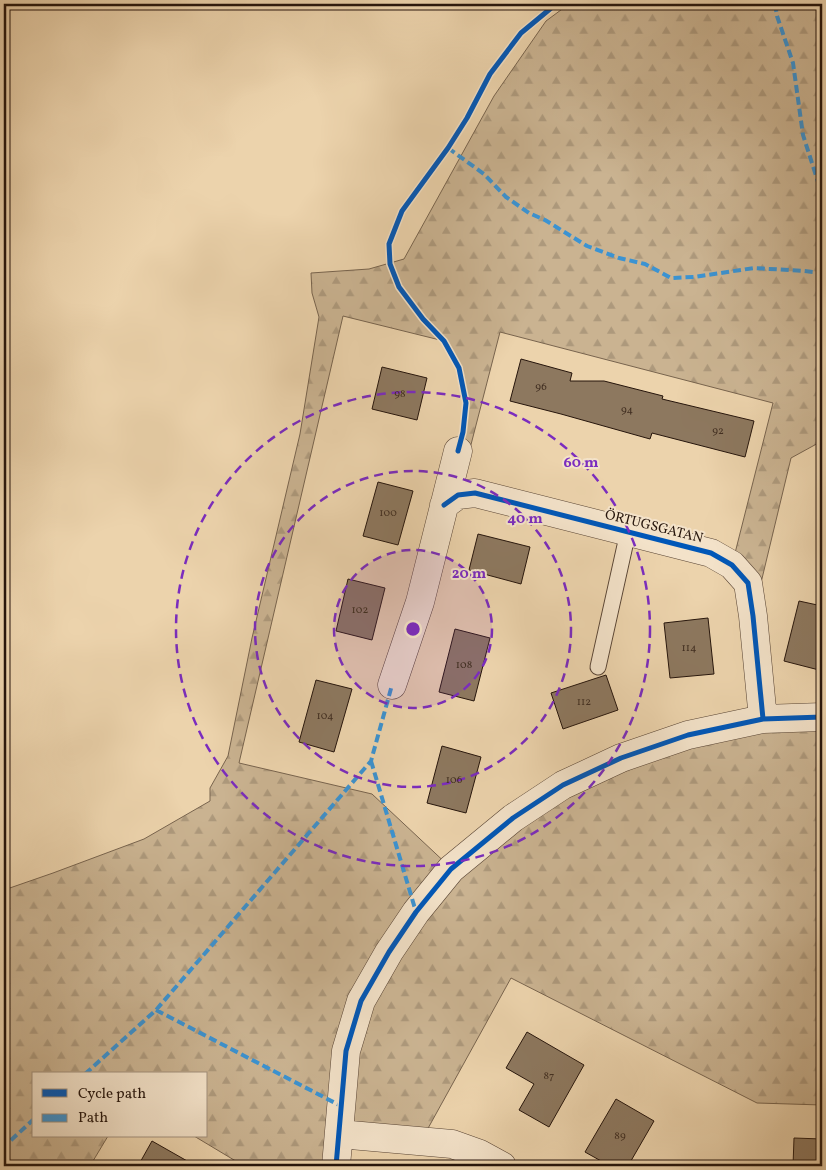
<svg xmlns="http://www.w3.org/2000/svg" width="826" height="1170" font-family="Vollkorn,serif">
	<defs>
		<pattern id="forest-firs" width="22" height="20" patternUnits="userSpaceOnUse" patternTransform="scale(1.25)"><rect width="22" height="20" fill="#cab391"/><path d="M5 1l3.5 6h-7zM16 11l3.5 6h-7z" fill="#ad997c"/></pattern>
	</defs>
	<rect width="100%" height="100%" fill="#ecd3ac"/>
	<filter id="stains"><feTurbulence type="fractalNoise" baseFrequency=".004" numOctaves="4"/><feColorMatrix values="0 0 0 0 .2 0 0 0 0 .09 0 0 0 0 .02 0 0 0 .5 -.17"/></filter>
	<radialGradient id="worn" r=".72"><stop offset=".6" stop-color="#630" stop-opacity="0"/><stop offset="1" stop-color="#630" stop-opacity=".3"/></radialGradient>
	<!-- forest -->
	<path fill="url(#forest-firs)" stroke="#78644e" d="M569,4H822V441L791,458L753,616L732,565L773,403L500,332L458,495L444,505L463,432L466,403L459,368L444,341L343,316L239,763L372,794L451,868L621,758L822,717V1105L757,1103L511,978L421,1141L339,1134L336,1166H244L194,1136H206V1074H34V1136H108L90,1166H4V890L53,873L144,839L210,801V788L228,756L252,638L300,434L319,317L312,293L311,273L369,269L404,259L494,96L546,21Z"/>
	<!-- building -->
	<path fill="#8d785f" stroke="#26150c" d="M521,359L572,373L570,381H604L663,396L662,399L754,421L745,457L652,433L650,439L561,414L510,401Z
		M382,367L427,378L417,420L372,409Z
		M378,482L413,491L398,545L363,536Z
		M478,534L530,547L521,584L469,570Z
		M348,579L385,588L372,640L336,631Z
		M799,601L822,606V659L819,670L784,661Z
		M708,618L714,674L670,678L664,623Z
		M455,629L490,638L474,701L439,692Z
		M606,675L618,710L563,729L551,693Z
		M316,680L352,689L334,752L299,742Z
		M442,746L481,757L466,813L427,803Z
		M527,1032L584,1065L549,1127L519,1110L534,1084L506,1068Z
		M616,1099L654,1121L628,1166H610L585,1152Z
		M794,1138L822,1139V1166H793Z
		M152,1141L196,1166H138Z"/>
	<g fill="none" stroke-linecap="round" stroke-linejoin="round">
		<defs>
			<path id="service" d="M598,667L628,532"/>
			<path id="minor" d="M444,505L458,495L475,493L711,553L732,565L748,583L753,616L763,719
				M392,685L420,602L458,451
				M339,1134L452,1144L480,1154L502,1166
				M336,1166L346,1051L361,1001L389,952L416,912L451,869L513,818L563,785L621,758L688,735L763,719L822,717"/>
		</defs>
		<!-- service casing -->
		<use href="#service" stroke="#584434" stroke-width="17"/>
		<!-- minor casing -->
		<use href="#minor" stroke="#584434" stroke-width="29"/>
		<!-- service -->
		<use href="#service" stroke="#f3e2c9" stroke-width="15"/>
		<!-- minor -->
		<use href="#minor" stroke="#f3e2c9" stroke-width="28"/>
		<!-- quiet -->
		<path stroke="#3b93d2" stroke-width="4" stroke-dasharray="8 4" stroke-linecap="butt" d="M775,4L777,16L793,63L803,135L819,185L822,191
			M448,148L484,174L506,197L529,213L545,220L587,246L619,258L645,264L671,278L694,277L754,268L804,271L822,273
			M371,761L416,912
			M156,1010L341,1106
			M85,1074L156,1010L371,761L392,685
			M4,1150L9,1142L34,1119"/>
		<defs>
			<path id="cycleway" d="M458,451L463,432L466,403L459,368L444,341L423,319L399,287L390,264L389,244L402,211L448,148L467,118L490,74L521,33L556,4
				M444,505L458,495L475,493L711,553L732,565L748,583L753,616L763,719
				M336,1166L346,1051L361,1001L389,952L416,912L451,869L513,818L563,785L621,758L688,735L763,719L822,717"/>
		</defs>
		<!-- cycleway casing -->
		<use href="#cycleway" stroke="#f3e2c9" stroke-width="8"/>
		<!-- cycleway -->
		<use href="#cycleway" stroke="#0057b8" stroke-width="5"/>
	</g>
	<!-- distance rings -->
	<circle cx="413" cy="629" r="79" fill="#7b2cbf" fill-opacity=".12"/>
	<g fill="none" stroke="#7b2cbf" stroke-width="2.5" stroke-dasharray="9 6">
		<circle cx="413" cy="629" r="79"/>
		<circle cx="413" cy="629" r="158"/>
		<circle cx="413" cy="629" r="237"/>
	</g>
	<g text-anchor="middle" dominant-baseline="central" stroke-width="4" stroke-linejoin="round" paint-order="stroke">
		<!-- number labels -->
		<g font-size="11" fill="#402e21">
			<text x="541" y="387">96</text>
			<text x="400" y="394">98</text>
			<text x="627" y="410">94</text>
			<text x="718" y="431">92</text>
			<text x="388" y="513">100</text>
			<text x="360" y="610">102</text>
			<text x="689" y="648">114</text>
			<text x="464" y="665">108</text>
			<text x="584" y="702">112</text>
			<text x="325" y="716">104</text>
			<text x="454" y="780">106</text>
			<text x="549" y="1076">87</text>
			<text x="620" y="1136">89</text>
		</g>
		<!-- street labels -->
		<g font-size="14" fill="#26150c" stroke="#f3e2c9">
			<text transform="translate(654 527) rotate(14)">ÖRTUGSGATAN</text>
		</g>
	</g>
	<circle cx="413" cy="629" r="8" fill="#7b2cbf" stroke="#f3e2c9" stroke-width="2.5"/>
	<g font-size="15" text-anchor="middle" font-weight="bold" fill="#7b2cbf" stroke="#f3e2c9" stroke-width="4" stroke-linejoin="round" paint-order="stroke">
		<text x="581" y="467">60 m</text>
		<text x="525" y="523">40 m</text>
		<text x="469" y="578">20 m</text>
	</g>
	<!-- margin -->
	<rect width="826" height="1170" fill="none" stroke="#ecd3ac" stroke-width="20"/>
	<rect x="5" y="5" width="816" height="1160" fill="none" stroke="#26150c" stroke-width="2.5"/>
	<rect x="10" y="10" width="806" height="1150" fill="none" stroke="#26150c"/>
	<!-- legend -->
	<rect x="32" y="1072" width="175" height="65" fill="#f3e2c9" stroke="#a1907d"/>
	<rect x="42" y="1089" width="25" height="8" fill="#0057b8" stroke="#a1907d"/>
	<text x="78" y="1098" font-size="15" fill="#26150c">Cycle path</text>
	<rect x="42" y="1114" width="25" height="8" fill="#3b93d2" stroke="#a1907d"/>
	<text x="78" y="1122" font-size="15" fill="#26150c">Path</text>
	<rect width="100%" height="100%" filter="url(#stains)"/>
	<rect width="100%" height="100%" fill="url(#worn)"/>
</svg>
